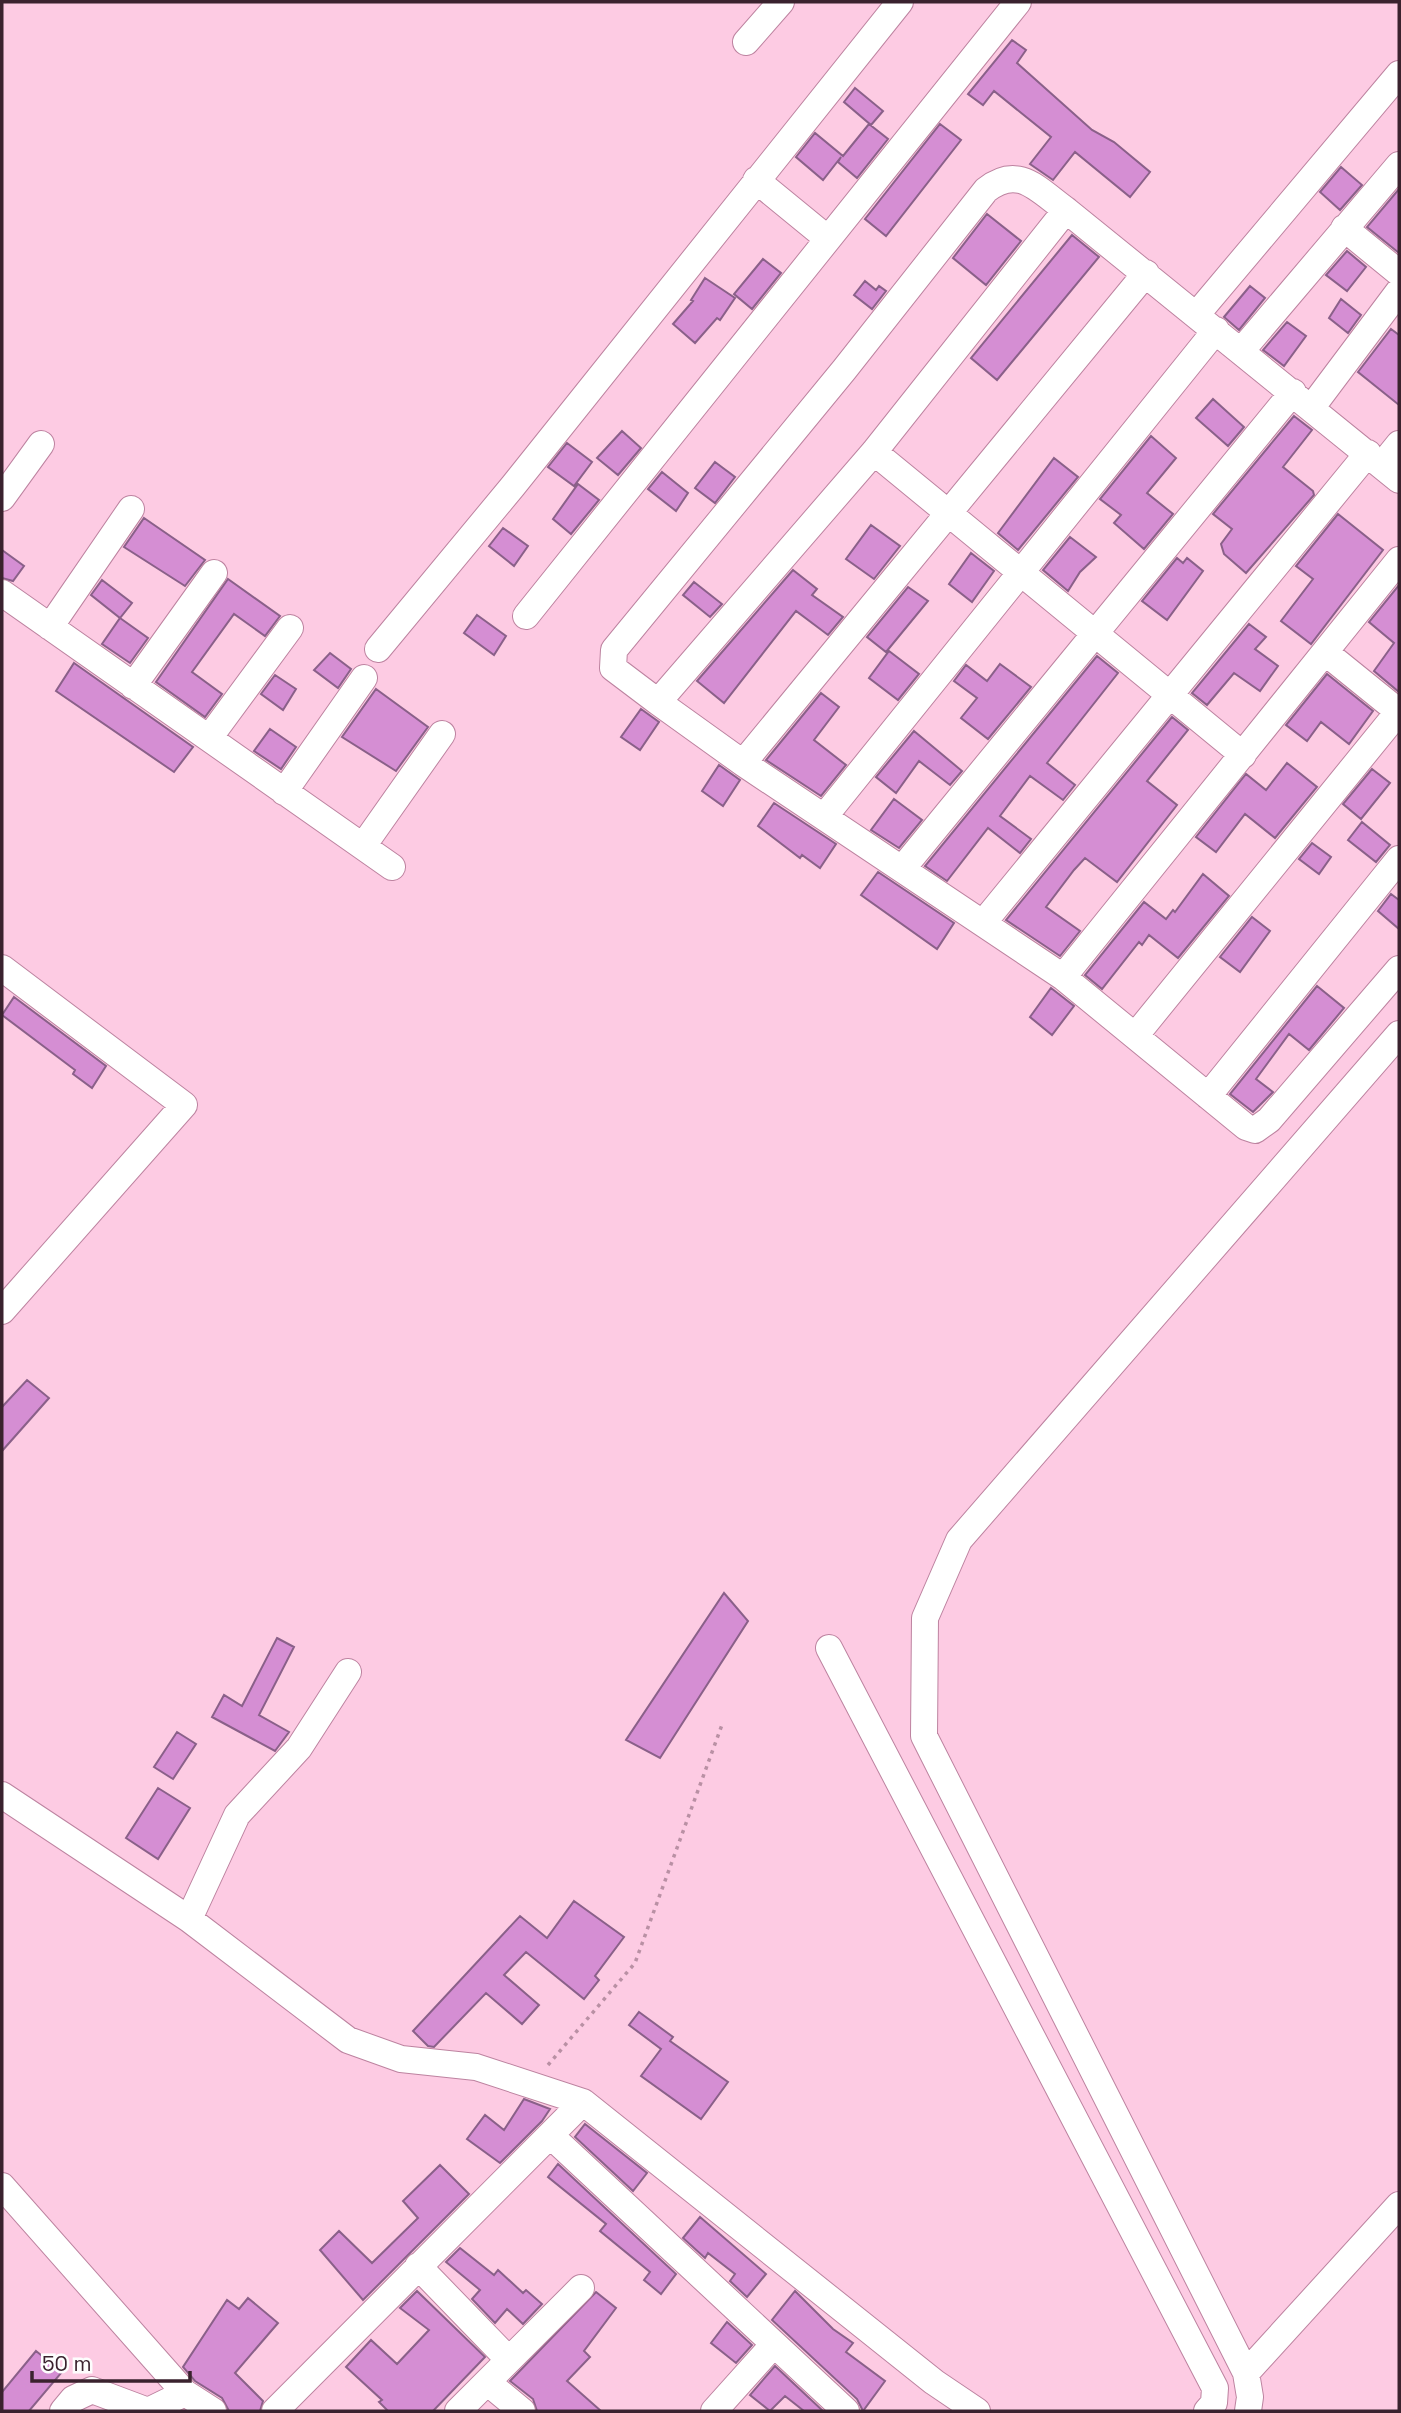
<svg xmlns="http://www.w3.org/2000/svg" width="1401" height="2413" font-family="'Space Grotesk',sans-serif">
	<rect width="100%" height="100%" fill="#fdcbe3"/>
	<!-- building -->
	<path fill="#d58ed3" stroke="#8a6089" stroke-width="2" d="M1012,40L1026,50L1017,63L1092,130L1114,142L1150,172L1130,197L1075,152L1053,180L1030,164L1051,137L994,91L983,105L968,94Z
		M855,88L883,111L871,125L844,102Z
		M869,124L888,139L857,178L838,162L841,157L823,180L796,157L815,133L843,156Z
		M940,124L961,140L886,236L865,219Z
		M1341,167L1362,185L1340,210L1320,192Z
		M1399,189V253L1367,227Z
		M987,214L1021,241L986,285L953,258Z
		M1072,235L1099,257L997,380L971,358Z
		M1347,251L1366,267L1347,291L1326,275Z
		M763,259L781,273L752,309L734,294Z
		M705,278L735,298L720,320L717,318L695,343L673,324L693,301L691,300Z
		M865,281L876,290L879,286L886,291L872,309L854,295Z
		M1250,286L1265,298L1239,330L1224,317Z
		M1341,299L1361,315L1348,333L1329,318Z
		M1287,322L1306,336L1284,366L1263,350Z
		M1391,329L1399,335V405L1358,372Z
		M1213,399L1244,427L1228,446L1196,418Z
		M1294,416L1312,430L1283,467L1313,491L1314,495L1246,573L1224,554L1221,544L1232,529L1213,514Z
		M622,431L641,448L618,475L597,458Z
		M1151,436L1176,458L1147,493L1173,514L1144,549L1114,523L1121,515L1100,499Z
		M567,443L592,462L574,486L548,467Z
		M1054,458L1078,477L1018,550L998,533Z
		M715,462L735,477L715,503L695,488Z
		M662,472L688,493L676,511L648,489Z
		M578,484L599,500L571,534L553,519Z
		M1338,514L1383,550L1311,644L1281,621L1313,579L1296,566Z
		M144,518L205,560L185,586L124,547Z
		M871,525L900,546L874,579L846,559Z
		M503,528L528,546L514,566L489,546Z
		M1070,537L1096,557L1080,572L1068,591L1043,570Z
		M2,550L24,566L13,581L2,578Z
		M971,553L994,571L972,602L949,584Z
		M1177,558L1183,563L1187,558L1203,571L1167,620L1142,601Z
		M793,570L817,589L812,595L843,617L828,635L796,611L724,703L697,681Z
		M228,579L280,616L265,636L234,614L192,672L222,694L205,717L156,682Z
		M102,580L132,603L120,618L91,595Z
		M694,582L722,604L710,617L683,595Z
		M1399,585V692L1374,671L1394,643L1369,622Z
		M908,587L928,601L886,652L867,637Z
		M477,615L506,636L494,655L464,633Z
		M120,618L148,638L130,663L102,644Z
		M1249,624L1266,637L1255,649L1278,666L1260,691L1234,673L1207,705L1192,693Z
		M889,651L919,674L898,700L869,678Z
		M330,653L351,669L338,688L314,670Z
		M1097,656L1118,673L1047,763L1075,785L1063,800L1030,776L1000,816L1031,839L1020,853L988,828L947,881L925,866Z
		M74,663L193,747L174,772L56,691Z
		M1000,664L1031,687L988,739L961,718L977,698L954,681L966,665L987,681Z
		M1327,674L1373,711L1349,744L1321,722L1307,741L1286,725Z
		M275,675L296,689L283,710L261,694Z
		M376,689L428,727L396,771L342,737Z
		M821,693L839,707L814,740L846,765L821,796L766,760Z
		M641,709L659,722L640,750L621,737Z
		M1172,717L1188,730L1147,781L1177,805L1117,882L1085,858L1074,870L1046,907L1080,931L1060,956L1006,920Z
		M270,729L296,747L281,769L254,751Z
		M914,731L962,771L950,785L919,761L896,793L876,777Z
		M1287,763L1317,787L1275,838L1245,814L1216,852L1196,837L1246,774L1266,790Z
		M719,765L740,780L723,806L702,791Z
		M1372,769L1390,783L1361,819L1343,804Z
		M894,799L922,820L899,848L871,830Z
		M774,803L836,844L820,868L802,855L800,858L758,826Z
		M1362,822L1390,845L1376,862L1348,840Z
		M1312,843L1331,857L1319,874L1299,859Z
		M878,872L954,923L937,949L861,895Z
		M1203,874L1229,896L1178,958L1149,935L1142,945L1139,942L1102,989L1085,975L1144,902L1166,919L1173,910L1175,912Z
		M1391,894L1399,900V929L1378,911Z
		M1252,917L1270,931L1240,972L1220,957Z
		M1317,986L1344,1008L1309,1050L1289,1034L1256,1079L1273,1092L1253,1112L1230,1094Z
		M1051,988L1074,1006L1052,1035L1030,1017Z
		M14,997L106,1066L92,1088L73,1074L75,1070L2,1015Z
		M27,1380L49,1398L2,1451V1407Z
		M724,1593L748,1621L660,1758L626,1740Z
		M277,1638L294,1647L259,1715L289,1732L275,1751L212,1717L224,1695L242,1706Z
		M177,1732L196,1744L173,1779L154,1767Z
		M158,1788L190,1808L158,1859L126,1838Z
		M574,1901L624,1937L595,1976L599,1980L584,1999L526,1952L504,1975L539,2005L522,2024L486,1993L434,2047L428,2046L413,2031L520,1916L547,1938Z
		M639,2012L673,2037L670,2041L728,2082L701,2119L641,2076L661,2049L629,2025Z
		M524,2099L550,2109L542,2121L500,2163L467,2139L485,2115L504,2130Z
		M585,2124L647,2173L633,2191L575,2137Z
		M558,2164L676,2274L661,2294L644,2280L650,2272L600,2231L606,2224L548,2177Z
		M440,2165L469,2194L363,2300L320,2250L339,2231L372,2263L418,2218L403,2201Z
		M700,2217L766,2274L747,2297L730,2281L735,2274L708,2253L705,2258L683,2238Z
		M460,2248L494,2275L498,2270L523,2293L526,2290L542,2304L523,2324L507,2309L495,2323L472,2299L480,2290L446,2262Z
		M417,2291L485,2357L433,2411H388L379,2402L382,2400L346,2367L371,2340L397,2364L429,2330L400,2308Z
		M795,2291L833,2329L853,2343L846,2352L885,2381L863,2411L857,2399L772,2320Z
		M596,2292L616,2308L584,2351L590,2357L567,2381L601,2411H537L533,2399L510,2381Z
		M248,2298L278,2323L235,2373L263,2401L260,2411H229L222,2398L195,2381L183,2367L227,2300L239,2309Z
		M727,2322L752,2345L736,2363L711,2343Z
		M36,2351L62,2372L29,2411H2V2392Z
		M775,2366L823,2411H804L785,2396L770,2411L750,2395Z"/>
	<g fill="none" stroke-linecap="round" stroke-linejoin="round">
		<defs>
			<path id="minor" d="M746,42L781,2
				M756,180L828,239
				M1344,228L1399,273
				M1197,314L1399,74
				M1242,350L1399,165
				M1312,407L1399,291
				M874,452L1243,755
				M1382,465L1399,444
				M1399,480L1066,210L874,452L658,702L743,763L1063,977L1246,1127L1255,1130L1269,1120L1399,969
				M2,498L41,444
				M2,593L392,867
				M526,616L1018,2
				M50,627L131,509
				M378,649L513,486L900,2
				M1326,653L1399,712
				M133,686L214,573
				M658,702L613,668L614,650L844,370L986,190C1019,164 1038,190 1066,210
				M209,738L290,628
				M743,763L1146,273
				M284,792L364,678
				M824,817L1216,330
				M363,846L442,734
				M902,869L1293,392
				M983,923L1368,453
				M2,968L184,1105L2,1311
				M1063,977L1399,560
				M1135,1036L1399,711
				M1208,1096L1399,859
				M829,1648L1215,2388L1214,2403L1207,2411
				M2,1795L189,1919L348,2040L401,2059L476,2067L583,2102L934,2382L977,2411
				M189,1919L237,1815L299,1748L348,1672
				M550,2135L846,2411
				M2,2186L185,2393
				M418,2266L509,2360
				M1246,2373L1399,2205
				M487,2382L522,2411
				M63,2411L73,2399L92,2390L148,2411L185,2393L213,2411
				M275,2411L583,2102
				M458,2411L581,2288
				M714,2411L774,2344
				M1248,2411L1250,2397L1246,2373L924,1736L925,1618L959,1540L1399,1034"/>
		</defs>
		<!-- minor casing -->
		<use href="#minor" stroke="#bd83a0" stroke-width="28"/>
		<!-- path -->
		<path stroke="#b990a4" stroke-width="3.5" stroke-dasharray="3.5 5" stroke-linecap="butt" d="M548,2065L635,1963L723,1722"/>
		<!-- minor -->
		<use href="#minor" stroke="#fff" stroke-width="26"/>
	</g>
	<!-- border -->
	<rect width="1401" height="2413" fill="none" stroke="#3a222e" stroke-width="7"/>
	<!-- scale -->
	<path d="M32 2371v10h158v-10" fill="none" stroke="#3a222e" stroke-width="3.5"/>
	<text x="42" y="2371" font-size="21" fill="#3a222e" stroke="#fdfdfd" stroke-width="5" paint-order="stroke">50 m</text>
</svg>
